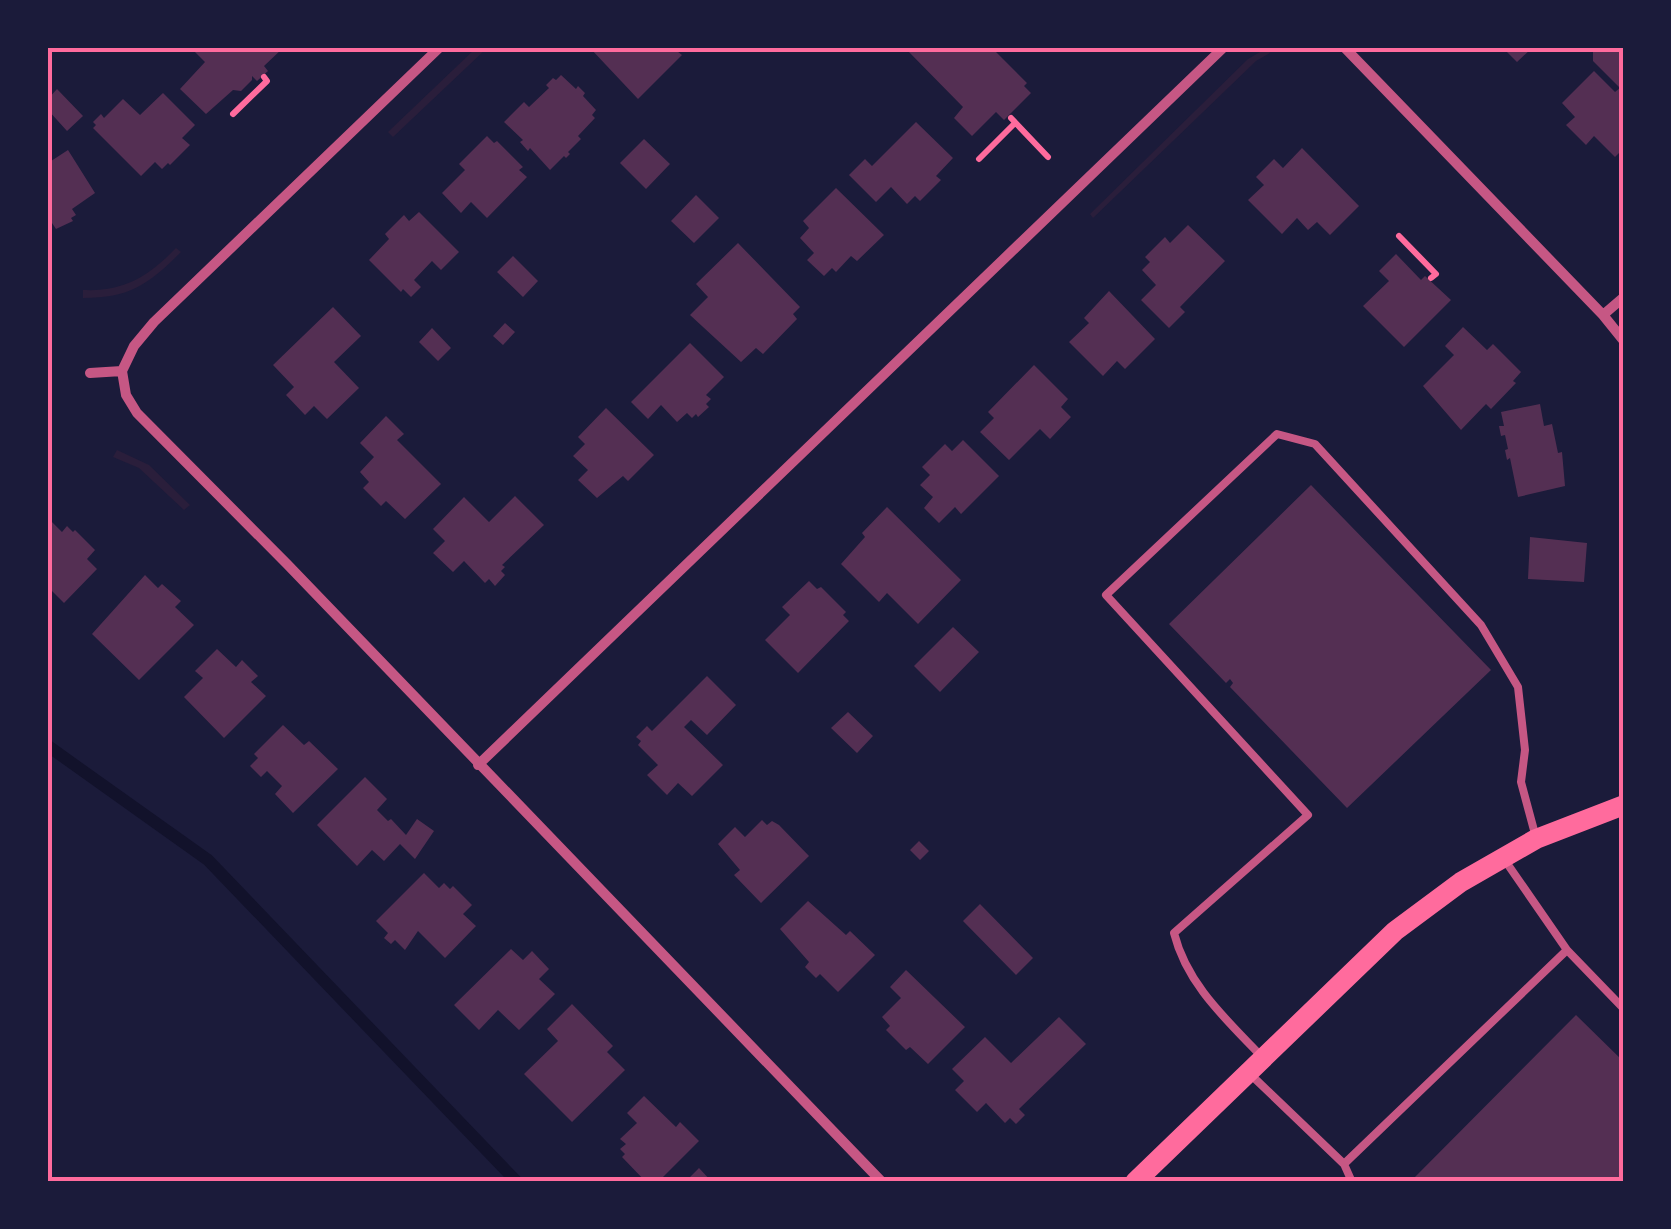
<svg xmlns="http://www.w3.org/2000/svg" width="1671" height="1229" font-family="'Alegreya Sans',sans-serif">
	<rect width="100%" height="100%" fill="#1b1b3a"/>
	<!-- green -->
	<path fill="#2a1e3b" d="M476,48H487L393,137L388,132Z
		M1267,48L1270,53L1256,61L1093,218L1090,214L1248,59Z
		M176,248L181,252C149,284 130,298 83,298V290C124,292 149,276 176,248Z
		M117,450L149,465L190,505L184,510L139,468L113,457Z"/>
	<g fill="none" stroke-linecap="round" stroke-linejoin="round">
		<!-- stream -->
		<path stroke="#12122b" stroke-width="12" d="M48,746L208,860L517,1182"/>
	</g>
	<!-- building -->
	<path fill="#542f53" d="M191,48H283L264,66L268,71L257,81L252,76V80L241,91L233,90L206,114L180,89L205,62Z
		M590,48H673L682,55L638,99Z
		M909,48H998L995,51L1027,83L1024,86L1031,93L1004,120L996,112L972,136L954,118L963,107L907,50Z
		M1503,48H1532L1517,62Z
		M1593,48H1624V158L1619,153L1615,157L1594,136L1586,145L1566,125L1575,117L1562,103L1594,71L1615,92L1620,88L1593,61Z
		M561,75L576,89L578,86L585,93L583,96L596,110L592,115L595,118L578,136L581,139L568,152L570,154L566,158L564,156L550,170L530,148L528,151L520,142L523,140L504,122L524,102L529,107L549,88L546,85L553,78L556,80Z
		M57,89L83,116L67,131L48,110V99Z
		M163,93L195,125L182,138L190,145L170,165L168,163L162,169L155,162L141,176L93,128L96,125L93,122L101,114L104,118L123,99L140,115Z
		M916,122L953,158L936,176L941,180L920,201L915,196L907,204L891,187L876,202L849,175L865,159L872,166Z
		M487,136L494,143L497,141L523,167L519,170L527,177L487,218L471,202L461,213L442,193L465,170L459,164Z
		M644,139L670,164L646,189L620,163Z
		M1302,148L1359,206L1330,235L1317,222L1308,230L1297,218L1282,234L1248,200L1264,185L1256,177L1274,159L1283,168Z
		M68,150L95,193L72,209L76,215L71,218L73,221L56,229L52,223L48,226V163Z
		M836,188L884,235L857,261L851,256L836,272L832,268L824,276L807,260L814,253L800,238L809,228L803,221Z
		M696,195L719,218L694,243L671,221Z
		M419,212L459,252L441,270L432,261L414,280L421,287L411,297L403,289L401,292L369,260L389,239L385,234L404,215L409,221Z
		M1188,225L1225,261L1180,307L1185,312L1169,328L1141,300L1156,285L1142,270L1150,262L1145,257L1165,237L1170,243Z
		M738,243L800,307L793,314L797,319L763,354L756,348L741,362L690,315L708,297L696,284Z
		M1396,254L1421,280L1425,276L1451,300L1404,347L1363,306L1389,281L1379,271Z
		M513,256L538,281L523,297L497,272Z
		M1109,291L1155,339L1125,369L1117,361L1103,376L1069,342L1089,323L1084,318Z
		M333,307L361,336L334,362L359,388L327,419L314,406L305,415L286,395L294,387L273,365Z
		M505,323L515,332L503,345L493,336Z
		M1463,327L1487,350L1493,344L1521,372L1513,381L1516,383L1491,409L1486,404L1461,430L1423,386L1454,355L1445,346Z
		M432,328L451,348L438,361L419,342Z
		M690,343L724,377L706,395L711,399L706,404L709,407L698,417L696,414L692,418L687,413L677,422L661,405L648,419L631,402Z
		M1034,365L1068,399L1061,407L1071,417L1050,439L1040,429L1009,460L980,432L994,418L988,412Z
		M1540,404L1544,426L1552,424L1558,453L1562,452L1565,486L1518,497L1510,458L1507,460L1505,450L1508,449L1505,435L1501,436L1499,426H1504L1501,412Z
		M606,408L654,455L628,481L623,476L597,498L578,480L588,470L573,456L585,444L578,437Z
		M386,416L404,434L397,440L441,484L405,519L386,501L381,506L363,488L369,482L360,472L374,457L360,443Z
		M963,440L999,476L961,514L955,507L939,523L924,508L933,497L920,485L930,475L922,467L945,444L952,451Z
		M1311,485L1491,670L1347,808L1230,687L1233,683L1230,679L1226,683L1169,624Z
		M515,496L544,525L502,565L505,567L501,571L505,575L495,586L489,579L485,583L464,561L453,572L433,553L445,541L433,529L464,497L489,522Z
		M887,507L961,580L918,624L887,593L879,602L841,564L865,537L862,533Z
		M48,518L62,532L67,526L73,532L75,530L95,550L87,559L97,569L64,603L48,587Z
		M1530,537L1587,543L1584,582L1528,579Z
		M145,575L158,588L162,584L181,601L175,607L194,625L139,680L92,634Z
		M809,581L817,589L821,587L846,612L843,615L849,621L798,673L765,640L790,615L782,607Z
		M953,627L979,652L940,692L914,666Z
		M217,649L236,667L242,660L258,676L251,682L266,696L224,738L184,697L203,678L195,671Z
		M707,676L736,705L707,735L691,720L684,727L723,765L692,796L678,783L667,795L647,775L658,765L638,745L641,741L636,737L647,726L652,731Z
		M848,712L873,736L857,753L831,728Z
		M283,725L304,745L309,741L338,769L293,813L275,794L282,786L267,771L261,777L250,766L258,758L254,754Z
		M365,777L387,799L377,810L388,821L391,819L406,835L417,819L434,831L415,859L400,844L384,861L372,850L357,866L317,825Z
		M762,820L767,825L772,821L779,825L809,856L761,903L734,875L740,870L718,844L735,827L745,837Z
		M919,841L929,851L920,860L910,850Z
		M424,873L439,888L444,883L450,889L453,886L472,905L463,914L476,926L445,958L418,931L405,950L395,940L391,944L384,938L388,933L376,921Z
		M808,901L846,935L850,931L875,955L838,992L820,974L816,978L805,967L809,962L780,929Z
		M980,904L1033,958L1016,975L963,921Z
		M511,949L523,960L532,951L549,969L539,979L555,994L519,1030L498,1010L479,1030L454,1005Z
		M906,970L965,1027L928,1064L910,1047L906,1050L886,1030L890,1026L882,1017L901,998L890,987Z
		M572,1004L613,1046L607,1052L625,1070L572,1122L524,1074L558,1041L547,1029Z
		M1576,1015L1624,1062V1182H1410Z
		M1059,1017L1086,1044L1019,1109L1025,1115L1016,1124L1010,1118L1005,1123L986,1103L977,1112L955,1090L964,1081L952,1069L985,1037L1011,1063Z
		M644,1096L676,1127L680,1122L699,1141L658,1182H646L622,1157L625,1154L620,1149L626,1144L620,1139L637,1123L627,1113Z
		M699,1168L712,1182H685Z"/>
	<g fill="none" stroke-linecap="round" stroke-linejoin="round">
		<!-- path -->
		<path stroke="#ff6b9d" stroke-width="6" d="M233,114L267,81L264,77
			M1011,118L1048,157
			M979,159L1015,123
			M1399,236L1436,274L1431,278"/>
		<!-- service -->
		<path stroke="#c65784" stroke-width="8" d="M1567,950L1624,1009
			M1263,1058C1227,1020 1187,985 1174,933L1308,815L1106,595L1277,434L1315,444L1481,625L1518,687L1525,750L1521,782L1535,834
			M1249,1073L1344,1164L1567,950L1504,859
			M1344,1164L1352,1182"/>
		<!-- minor -->
		<path stroke="#c65784" stroke-width="10" d="M1345,48L1603,315L1624,341
			M1603,315L1624,297
			M122,371L126,395L137,413L287,564L882,1182
			M122,371L134,346L154,322L439,48
			M90,373L122,371
			M478,765L1223,48"/>
		<!-- secondary -->
		<path stroke="#ff6b9d" stroke-width="20" d="M1135,1182L1395,931L1461,882L1536,839L1624,805"/>
	</g>
	<!-- border -->
	<rect width="1671" height="1229" fill="none" stroke="#1b1b3a" stroke-width="100"/>
	<rect x="50" y="50" width="1571" height="1129" fill="none" stroke="#ff6b9d" stroke-width="4"/>
</svg>
